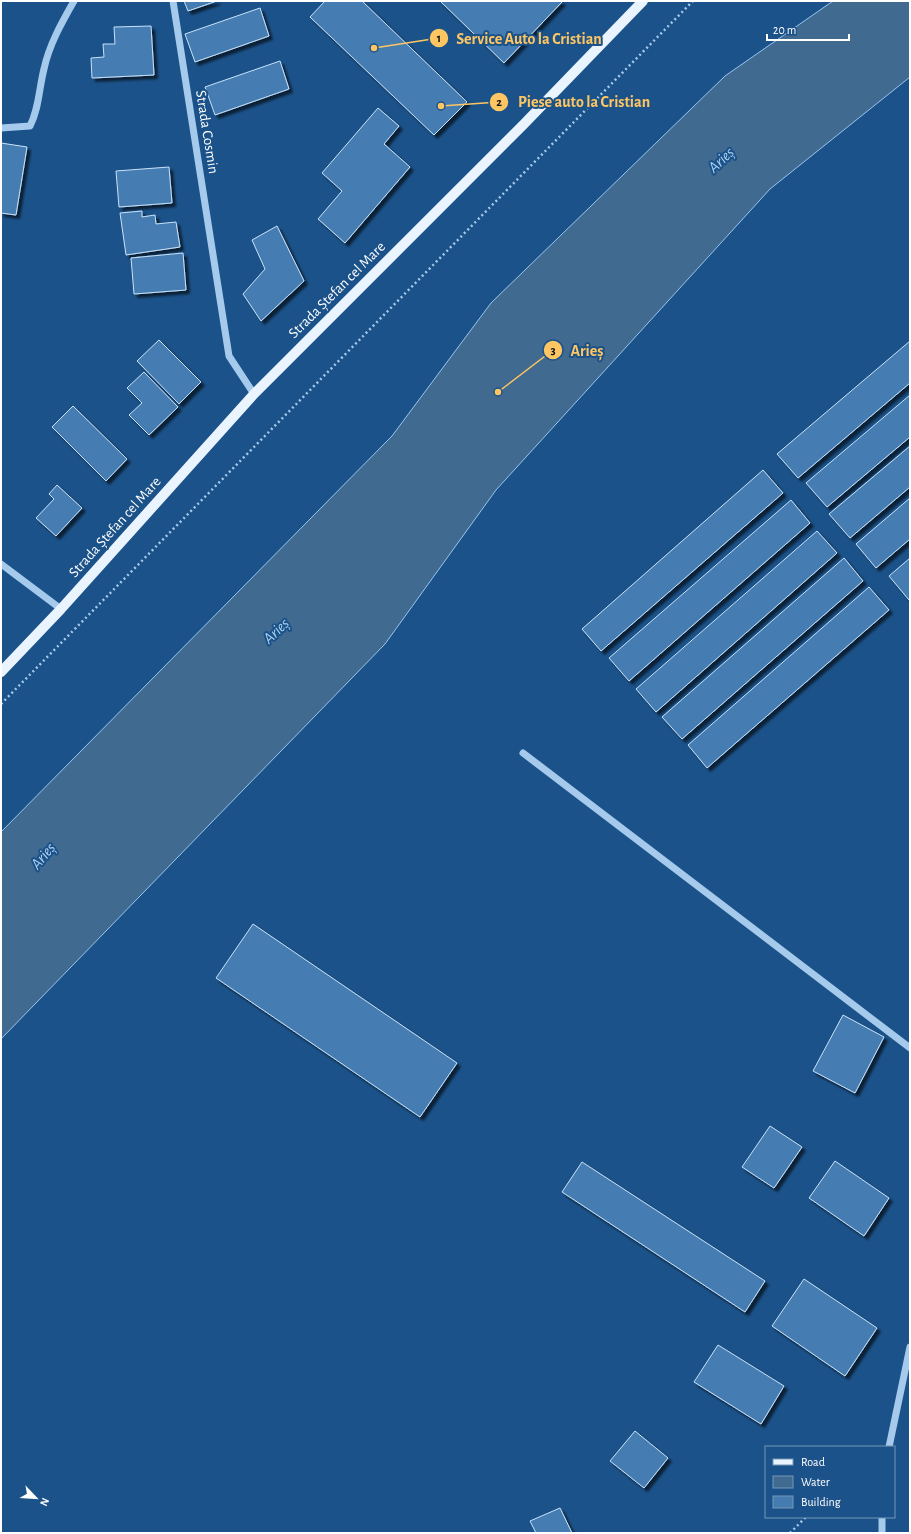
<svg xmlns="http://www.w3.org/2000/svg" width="911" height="1534" font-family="'Alegreya Sans',sans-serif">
	<defs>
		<filter id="shadow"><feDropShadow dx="3.5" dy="3.5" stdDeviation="1" flood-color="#0009"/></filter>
	</defs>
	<rect width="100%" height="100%" fill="#1b5289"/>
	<!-- water -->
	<path fill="#416a91" stroke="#98c6ee" d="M833,1H910V77L770,189L496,490L385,644L1,1039V832L392,436L491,303L725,76Z"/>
	<!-- building -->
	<path fill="#447cb2" stroke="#cae2f9" filter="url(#shadow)" d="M184,1H217L188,11Z
		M325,1H362L467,102L434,135L310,17Z
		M440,1H561L562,2L504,63Z
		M260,8L269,36L195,62L185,34Z
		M151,26L154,75L92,78L91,58L104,57L103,44H115L114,27Z
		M280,61L289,89L215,115L205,87Z
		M378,108L399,126L384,144L410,167L345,243L318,219L342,191L322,173Z
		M1,143L27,147L16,215L1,213Z
		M169,167L172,203L119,207L116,171Z
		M142,211V217L155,215L156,224L176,222L180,247L126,255L120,213Z
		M277,226L304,281L261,321L243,294L265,269L252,240Z
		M183,253L186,290L134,294L131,258Z
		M159,340L201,382L179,404L137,361Z
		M910,341V383L798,478L777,454Z
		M144,372L178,407L149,435L129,415L142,403L127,388Z
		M910,395V437L827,507L806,483Z
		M73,406L127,459L106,481L52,427Z
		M910,446V487L850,538L829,514Z
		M763,470L783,493L601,651L582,629Z
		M57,485L82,508L56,536L36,518L54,499L49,494Z
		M910,498V539L876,568L856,544Z
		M791,500L810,523L629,681L609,658Z
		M817,531L837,553L656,712L636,689Z
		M844,558L863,581L682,739L662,717Z
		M910,558V599L909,600L889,576Z
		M869,587L889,610L707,768L688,745Z
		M253,924L457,1063L420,1117L216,978Z
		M843,1015L884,1037L855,1093L813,1071Z
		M770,1126L802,1147L774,1188L742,1167Z
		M835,1161L889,1198L864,1236L809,1198Z
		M582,1162L765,1281L745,1312L562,1192Z
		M804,1279L877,1328L845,1376L772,1326Z
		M718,1345L784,1386L761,1424L694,1382Z
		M635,1431L668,1458L644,1488L610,1461Z
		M560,1508L572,1533H536L530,1521Z"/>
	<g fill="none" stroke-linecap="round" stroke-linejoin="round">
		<!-- path -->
		<path stroke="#a5caec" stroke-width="2.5" stroke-dasharray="2 3" stroke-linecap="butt" d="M1,704L693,1
			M790,1533L806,1517"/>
		<!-- minor -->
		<path stroke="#a5caec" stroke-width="7" d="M173,1L229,356L254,394
			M1,128L30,126C39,109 39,88 44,69C49,45 62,22 74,1
			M1,564L61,609
			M523,753L910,1048
			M889,1447L910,1347
			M882,1517V1533"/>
		<!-- major -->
		<path stroke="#eaf4ff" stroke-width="10" d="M1,672L61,609L254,394L524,124L643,1"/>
	</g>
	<g text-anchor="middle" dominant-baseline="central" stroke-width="4" stroke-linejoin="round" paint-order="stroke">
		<!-- street labels -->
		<g font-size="15" fill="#fff" stroke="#1b5289">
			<text transform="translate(207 132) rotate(81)">Strada Cosmin</text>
			<text transform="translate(337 290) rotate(-45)">Strada Ștefan cel Mare</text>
			<text transform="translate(115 527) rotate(-48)">Strada Ștefan cel Mare</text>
		</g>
		<!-- water labels -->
		<g font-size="16" font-style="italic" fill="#b0d4f4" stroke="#1b5289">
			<text transform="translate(721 160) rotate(-43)">Arieș</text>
			<text transform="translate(276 631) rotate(-43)">Arieș</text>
			<text transform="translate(43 856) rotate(-50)">Arieș</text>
		</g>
	</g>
	<!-- callouts -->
	<path fill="none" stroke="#fec662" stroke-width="1.5" d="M374 48L439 38M441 106L499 102M498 392L553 350"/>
	<g fill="#fec662" stroke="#1b5289" stroke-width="1.5">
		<circle cx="374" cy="48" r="4"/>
		<circle cx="441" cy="106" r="4"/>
		<circle cx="498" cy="392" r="4"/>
		<circle cx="439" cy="38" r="10"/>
		<circle cx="499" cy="102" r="10"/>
		<circle cx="553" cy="350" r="10"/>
	</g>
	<g font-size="12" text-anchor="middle" font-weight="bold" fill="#111">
		<text x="439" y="42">1</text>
		<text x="499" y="106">2</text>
		<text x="553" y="354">3</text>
	</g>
	<g font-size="16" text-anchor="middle" font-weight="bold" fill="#fec662" stroke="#1b5289" stroke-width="4" stroke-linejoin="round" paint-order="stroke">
		<text x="529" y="44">Service Auto la Cristian</text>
		<text x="584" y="107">Piese auto la Cristian</text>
		<text x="587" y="356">Arieș</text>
	</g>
	<!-- border -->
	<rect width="911" height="1534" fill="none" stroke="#ffffff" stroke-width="4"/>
	<!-- legend -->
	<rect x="765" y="1446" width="130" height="72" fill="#1b5289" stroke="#7697b8"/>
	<rect x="773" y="1459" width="20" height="6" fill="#eaf4ff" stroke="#7697b8"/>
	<text x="801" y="1466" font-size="12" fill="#ffffff">Road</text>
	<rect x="773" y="1476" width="20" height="12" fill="#416a91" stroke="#7697b8"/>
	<text x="801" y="1486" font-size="12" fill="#ffffff">Water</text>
	<rect x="773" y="1496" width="20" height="12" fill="#447cb2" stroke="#7697b8"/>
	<text x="801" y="1506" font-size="12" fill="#ffffff">Building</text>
	<!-- north arrow -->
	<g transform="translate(36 1498) rotate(115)" stroke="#1b5289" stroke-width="3" paint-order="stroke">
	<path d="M0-3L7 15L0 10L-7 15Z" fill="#ffffff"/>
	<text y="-6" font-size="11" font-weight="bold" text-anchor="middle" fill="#ffffff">N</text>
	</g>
	<!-- scale -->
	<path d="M767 34v6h82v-6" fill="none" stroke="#ffffff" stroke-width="2"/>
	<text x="773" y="34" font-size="12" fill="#ffffff" stroke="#1b5289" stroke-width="3" paint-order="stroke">20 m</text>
</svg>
